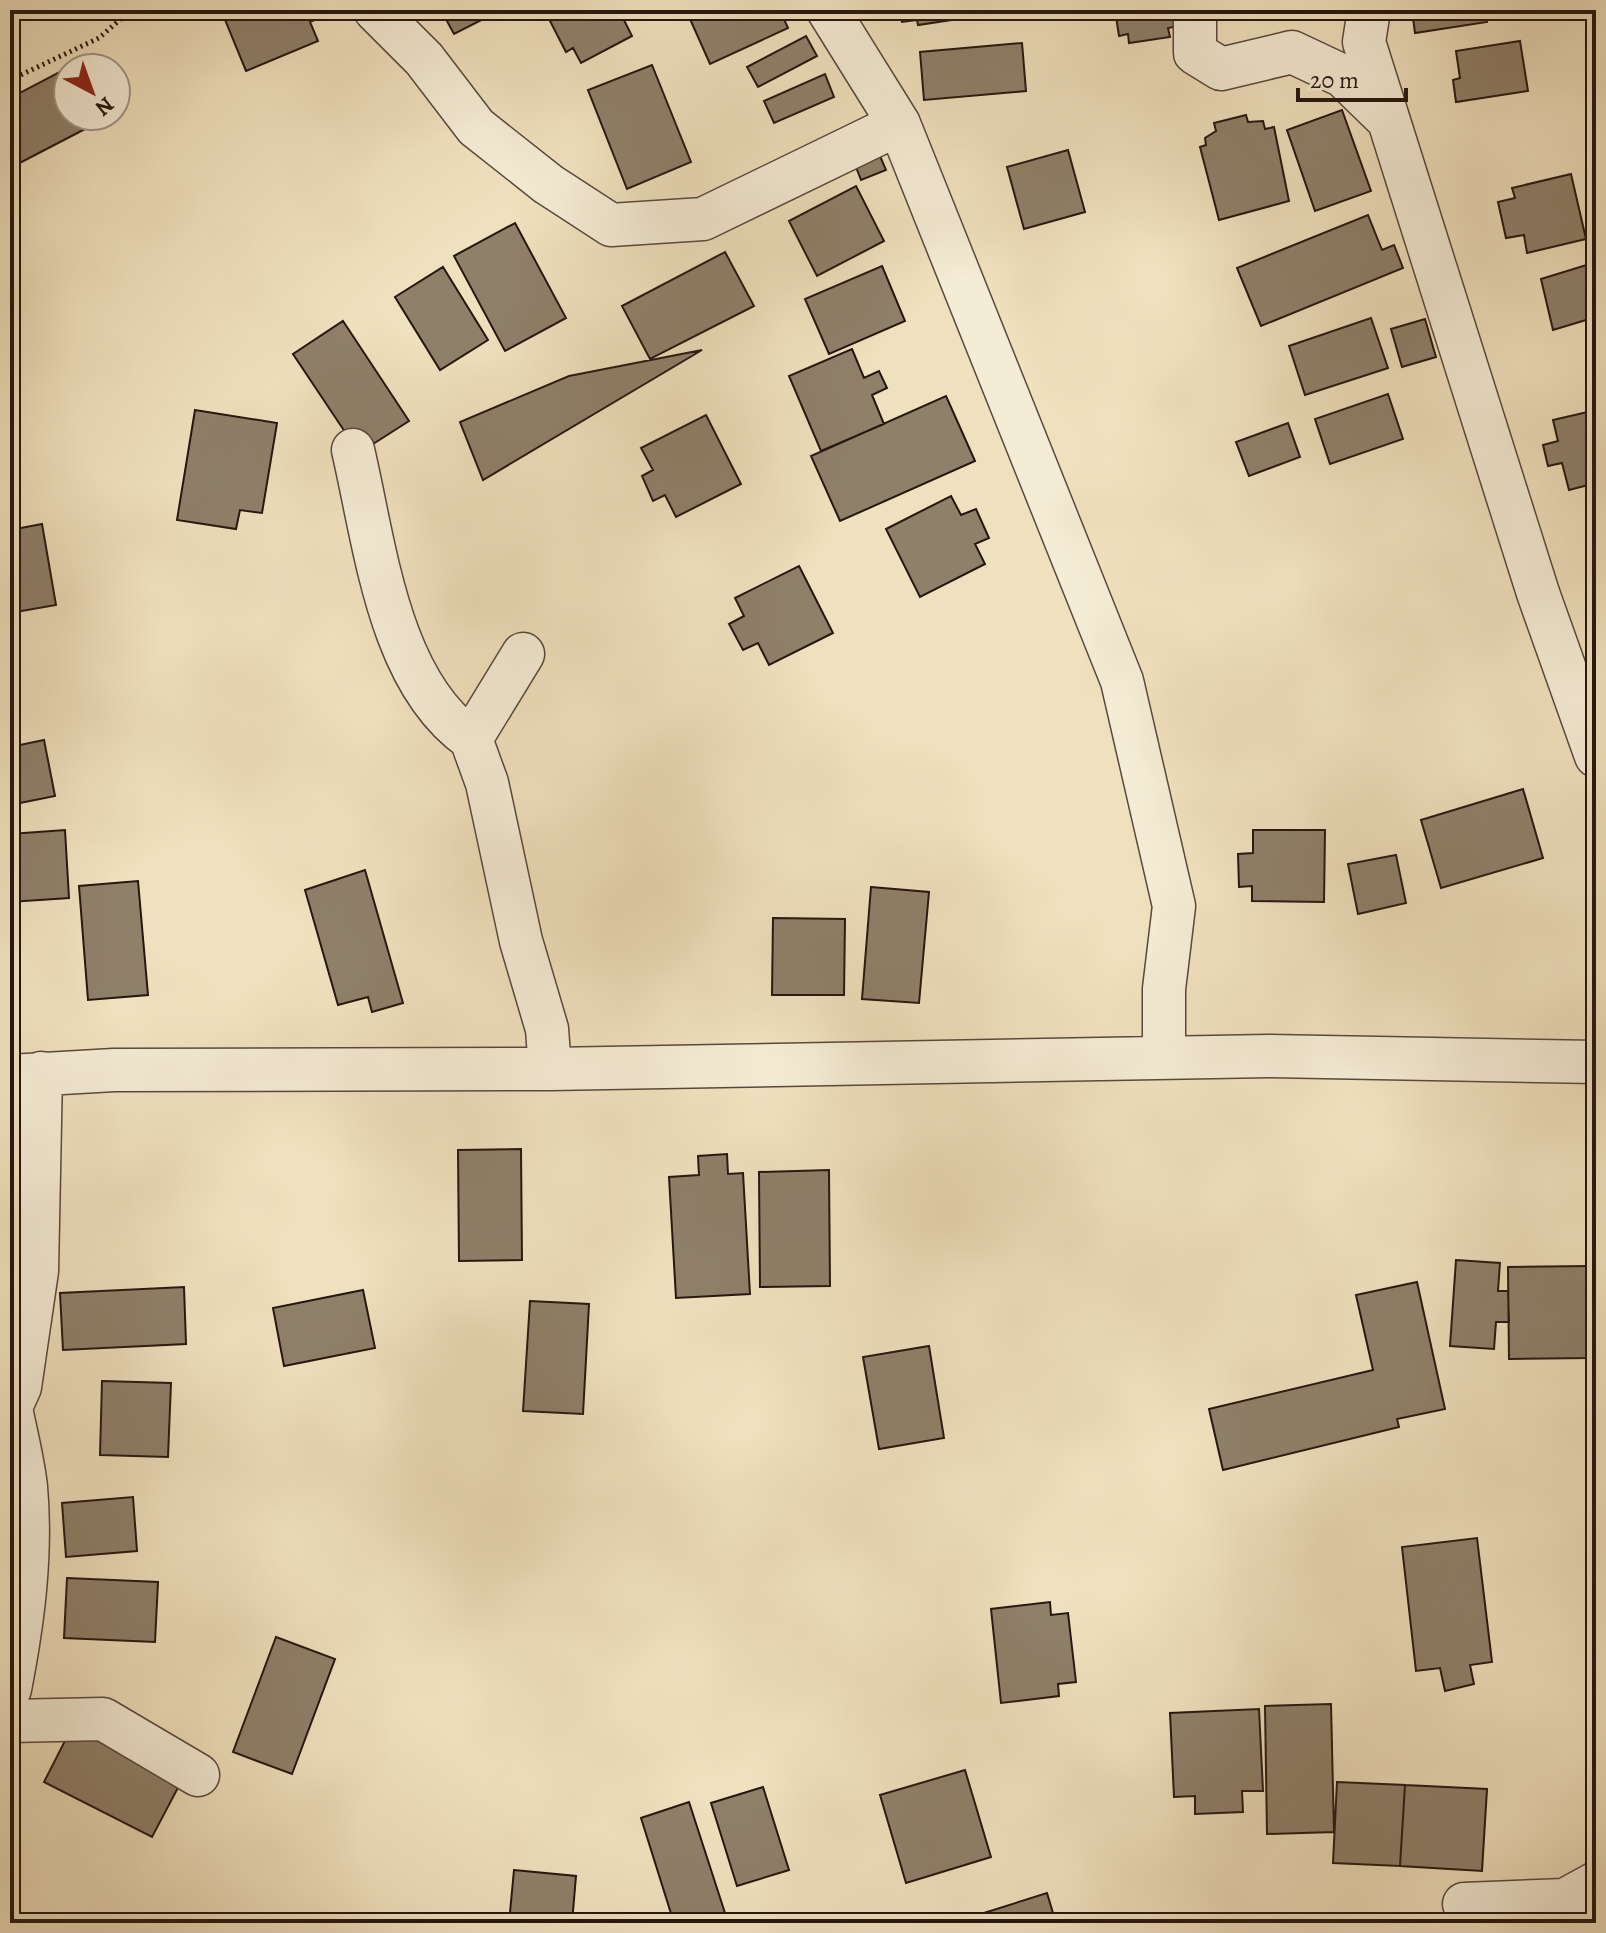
<svg xmlns="http://www.w3.org/2000/svg" width="1606" height="1933" font-family="Alegreya,serif">
	<rect width="100%" height="100%" fill="#f0e1be"/>
	<filter id="stains"><feTurbulence type="fractalNoise" baseFrequency=".0025" numOctaves="4"/><feColorMatrix values="0 0 0 0 .2 0 0 0 0 .09 0 0 0 0 .02 0 0 0 .5 -.17"/></filter>
	<radialGradient id="worn" r=".72"><stop offset=".6" stop-color="#630" stop-opacity="0"/><stop offset="1" stop-color="#630" stop-opacity=".3"/></radialGradient>
	<!-- building -->
	<path fill="#8f806a" stroke="#251610" stroke-width="2" d="M221,10H318L321,17L310,22L318,41L246,71Z
		M441,10H501L454,34Z
		M552,10H619L632,36L581,63L573,48L566,52L550,21L556,18Z
		M709,10H780L788,28L710,64L690,19Z
		M900,10H999V13L918,25L917,20L902,22Z
		M1115,10H1183L1185,25L1168,28L1170,37L1129,43L1128,34L1119,36Z
		M1412,10H1485L1487,22L1415,33Z
		M1550,10H1596V14L1550,18Z
		M806,36L817,56L758,87L747,67Z
		M1520,41L1528,91L1456,102L1453,80L1460,78L1456,51Z
		M1022,43L1026,91L924,100L920,52Z
		M90,56L96,68H68V116H110L10,168V98Z
		M652,65L691,162L627,189L588,90Z
		M825,74L834,97L774,123L764,101Z
		M1342,110L1371,191L1315,211L1287,130Z
		M1246,115L1248,122L1263,121L1265,129L1274,127L1289,201L1219,220L1200,147L1206,145L1205,138L1216,131L1214,123Z
		M877,149L886,170L861,180L853,159Z
		M1068,150L1085,212L1024,229L1007,167Z
		M1571,174L1586,239L1527,253L1524,235L1506,238L1498,202L1515,198L1512,188Z
		M856,186L884,241L817,276L789,221Z
		M1368,215L1382,250L1394,245L1403,268L1261,326L1237,268Z
		M515,223L566,318L505,351L454,256Z
		M725,252L754,306L650,359L622,306Z
		M1596,262V317L1553,330L1541,279Z
		M882,266L905,321L829,354L805,299Z
		M443,267L488,340L440,370L395,297Z
		M1371,318L1388,368L1305,395L1289,346Z
		M1425,319L1436,357L1402,367L1391,329Z
		M343,321L409,421L359,453L293,354Z
		M852,349L864,378L879,371L887,388L872,395L884,424L821,451L789,376Z
		M702,350L483,480L460,422L569,376Z
		M1388,394L1403,439L1330,464L1315,419Z
		M946,396L975,461L840,521L811,456Z
		M195,410L277,423L262,513L240,510L236,529L177,520Z
		M1596,410V483L1569,490L1562,463L1548,466L1543,445L1558,441L1553,420Z
		M706,415L741,484L676,517L665,495L653,501L642,476L653,470L641,448Z
		M1288,423L1300,457L1249,476L1236,442Z
		M951,496L961,515L976,509L989,538L975,544L985,564L920,597L886,529Z
		M42,524L56,605L10,613V530Z
		M799,566L833,633L769,665L758,643L743,650L729,624L744,616L735,598Z
		M44,740L55,796L10,805V747Z
		M1523,789L1543,858L1441,888L1421,820Z
		M65,830L69,898L10,902V834Z
		M1253,830H1325L1324,902L1252,901V886L1239,887L1238,854L1253,853Z
		M1396,855L1406,903L1358,914L1348,864Z
		M365,870L403,1003L372,1012L368,997L338,1005L305,890Z
		M138,881L148,995L88,1000L79,886Z
		M871,887L929,892L919,1003L862,999Z
		M773,918L845,919L844,995H772Z
		M521,1149L522,1260L459,1261L458,1150Z
		M727,1154L728,1174L743,1173L750,1294L676,1298L669,1177L699,1175L698,1156Z
		M829,1170L830,1286L760,1287L759,1172Z
		M1456,1260L1500,1263L1498,1291H1508L1509,1322H1496L1494,1349L1450,1346Z
		M1590,1266H1596V1312H1590V1358L1509,1359L1508,1267Z
		M1417,1282L1445,1409L1397,1419L1399,1427L1223,1470L1209,1409L1373,1370L1356,1295Z
		M184,1287L186,1344L63,1350L60,1293Z
		M363,1290L375,1348L284,1366L273,1308Z
		M530,1301L589,1304L583,1414L523,1411Z
		M929,1346L944,1438L879,1449L863,1357Z
		M102,1381L171,1383L168,1457L100,1455Z
		M133,1497L137,1551L66,1557L62,1503Z
		M1477,1538L1492,1662L1470,1665L1474,1684L1445,1691L1440,1668L1416,1671L1402,1547Z
		M67,1578L158,1582L155,1642L64,1638Z
		M1050,1602L1051,1615L1068,1613L1076,1682L1058,1684L1059,1696L1001,1703L991,1609Z
		M276,1637L335,1659L292,1774L233,1752Z
		M1331,1704L1334,1832L1267,1834L1265,1706Z
		M1259,1709L1263,1791H1242L1243,1812L1195,1814V1796L1174,1797L1170,1713Z
		M72,1727L181,1782L152,1837L44,1782Z
		M965,1770L991,1857L906,1883L880,1795Z
		M1337,1782L1405,1785L1400,1866L1333,1863Z
		M1405,1785L1487,1789L1482,1871L1400,1866Z
		M763,1787L789,1870L737,1886L711,1803Z
		M689,1802L725,1913L693,1923H674L641,1818Z
		M514,1870L576,1876L572,1923H509Z
		M1047,1893L1056,1923H969L968,1918Z"/>
	<g fill="none" stroke-linecap="round" stroke-linejoin="round">
		<defs>
			<path id="minor" d="M375,10L424,59L476,127L548,184L611,225L703,219L899,124
				M828,10L899,124L1122,681L1174,906L1164,989V1058
				M1195,10V53L1221,69L1292,52L1343,76L1384,116
				M1369,10L1364,42L1538,593L1596,756
				M353,450C375,543 388,681 471,739
				M523,654L471,739L487,783L521,941L547,1029L550,1069
				M10,1076L114,1070L550,1069L1269,1056L1596,1062
				M10,1409L20,1387L37,1271L41,1073
				M10,1689C23,1622 32,1555 26,1487C23,1460 16,1434 11,1408
				M10,1721L103,1719L198,1775
				M1464,1904L1565,1900L1596,1883"/>
		</defs>
		<!-- minor casing -->
		<use href="#minor" stroke="#58493c" stroke-width="45"/>
		<!-- path -->
		<path stroke="#251610" stroke-width="5" stroke-dasharray="2 4" stroke-linecap="butt" d="M10,80L99,38L131,10"/>
		<!-- minor -->
		<use href="#minor" stroke="#f5ecd5" stroke-width="42"/>
	</g>
	<!-- margin -->
	<rect width="1606" height="1933" fill="none" stroke="#f0e1be" stroke-width="40"/>
	<rect x="12" y="12" width="1582" height="1909" fill="none" stroke="#251610" stroke-width="4"/>
	<rect x="20" y="20" width="1566" height="1893" fill="none" stroke="#251610" stroke-width="2"/>
	<!-- north arrow -->
	<g transform="translate(92 92) rotate(139)"><circle r="38" fill="#f5ecd5" stroke="#a29686" stroke-width="2"/>
	<path d="M0-6L14 30L0 20L-14 30Z" fill="#8f2418"/>
	<text y="-12" font-size="22" font-weight="bold" text-anchor="middle" fill="#251610">N</text>
	</g>
	<!-- scale -->
	<path d="M1298 88v12h108v-12" fill="none" stroke="#251610" stroke-width="4"/>
	<text x="1310" y="88" font-size="24" fill="#251610" stroke="#f5ecd5" stroke-width="6" paint-order="stroke">20 m</text>
	<rect width="100%" height="100%" filter="url(#stains)"/>
	<rect width="100%" height="100%" fill="url(#worn)"/>
</svg>
